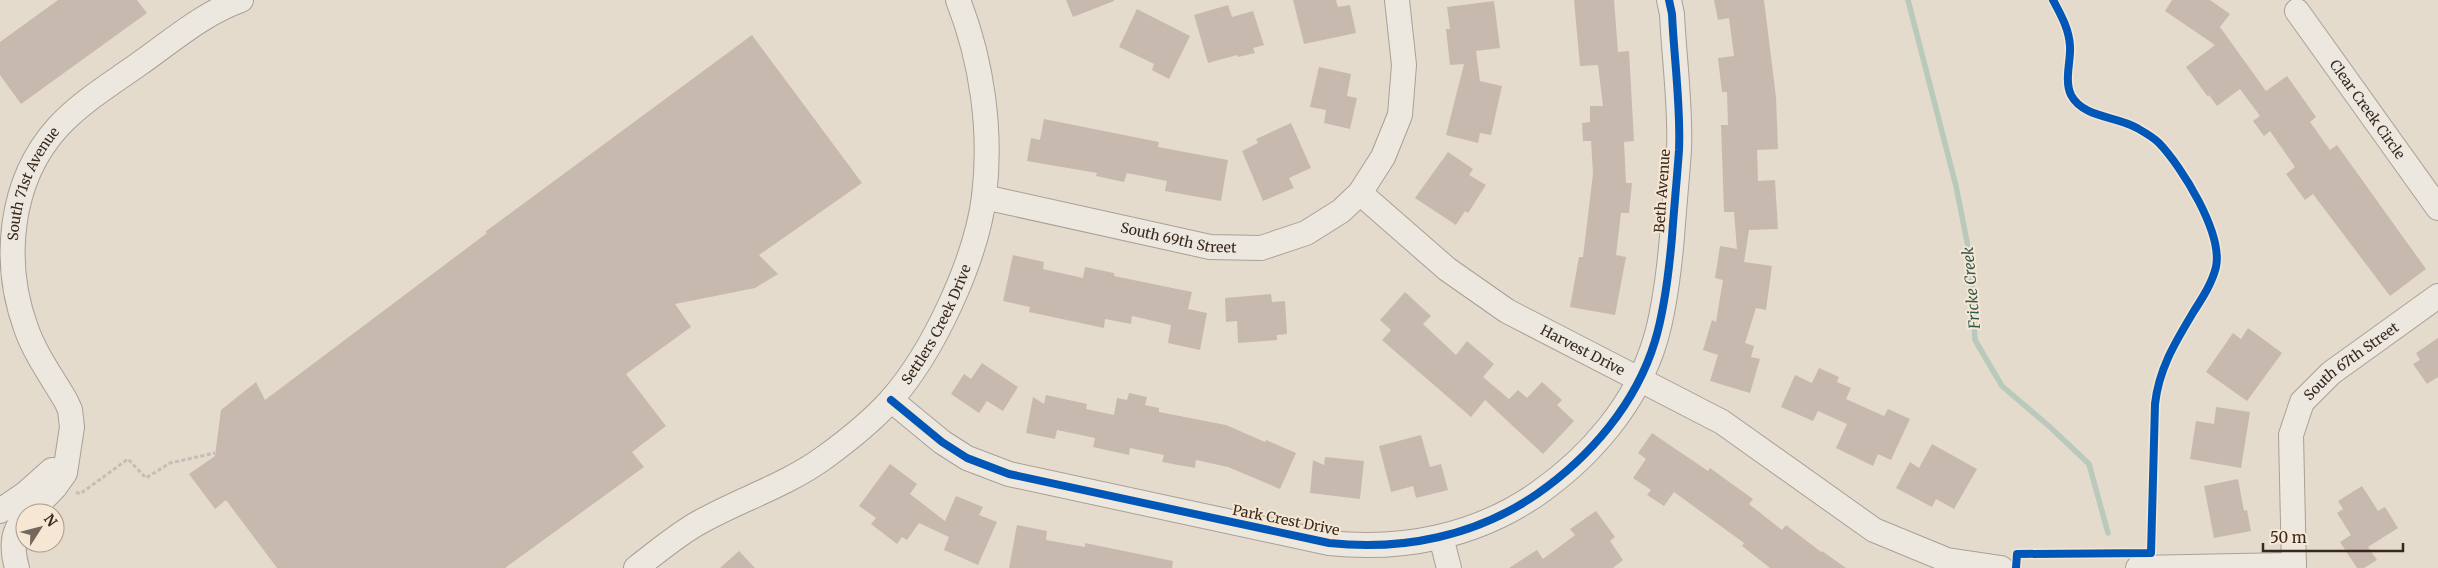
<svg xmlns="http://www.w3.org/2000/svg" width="2438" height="568" font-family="Merriweather,serif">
	<rect width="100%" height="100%" fill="#e4dbcd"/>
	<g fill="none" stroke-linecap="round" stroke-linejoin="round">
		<!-- stream -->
		<path stroke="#b9c9bc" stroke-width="5.5" d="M1908,0L1956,186L1970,257L1975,340L2002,386L2050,427L2089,464L2108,533"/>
	</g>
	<!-- building -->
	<path fill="#c8b9ae" d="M58,0H137L147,13L21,104L0,75V42Z
		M1066,0H1114V1L1073,17Z
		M1293,0H1336L1338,7L1350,5L1356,33L1304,44Z
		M1574,0H1614L1618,52L1629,51L1634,141L1624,142L1626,183H1632L1629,213H1621L1616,255L1626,257L1615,315L1570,307L1579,257H1583L1593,174L1591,141H1583L1582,123L1590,122V106H1603L1598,65L1580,66Z
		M1714,0H1764L1776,97L1778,149L1757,150L1758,181L1775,180L1778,229L1749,230L1744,262L1772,266L1766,310L1756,308L1745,343L1754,346L1751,357L1760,359L1750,393L1710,381L1718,355L1703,350L1712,320L1716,322L1723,280L1715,278L1720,246L1737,249L1734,212H1724L1721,125H1728L1727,92H1722L1718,58L1734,56L1729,18L1718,20Z
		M2172,0H2210L2230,14L2220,27L2266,91L2287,76L2316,117L2310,122L2330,150L2337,145L2426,269L2390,296L2313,194L2305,200L2286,174L2295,167L2270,131L2264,136L2253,121L2260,116L2240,89L2217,106L2209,95L2208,97L2186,67L2215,45L2165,11Z
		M1494,1L1500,48L1476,51L1480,81L1502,86L1491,135L1480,133L1478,143L1446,135L1464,64L1450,65L1446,29H1450L1447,7Z
		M1228,5L1232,17L1253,11L1264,45L1253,48L1255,53L1238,57L1237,55L1208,63L1194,15Z
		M1137,9L1190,36L1169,79L1152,70L1154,64L1119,47Z
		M752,35L862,183L759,255L778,274L755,288L675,304L691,327L626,374L666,426L632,452L644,467L505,568H277L226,500L215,509L189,474L215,456L221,410L256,382L265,400L487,233L485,232Z
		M1319,67L1351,74L1347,96L1357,98L1350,129L1324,123L1326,110L1310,107Z
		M1044,119L1159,142L1158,147L1228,160L1221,201L1165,191L1167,181L1127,173L1124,182L1096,176L1097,173L1027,161L1031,138L1040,140Z
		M1291,123L1311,168L1289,178L1294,188L1263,201L1242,151L1258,143L1256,139Z
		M1448,152L1473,169L1469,175L1486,185L1468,213L1465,211L1456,225L1415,198Z
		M1013,255L1044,262L1043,269L1083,278L1085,267L1114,273V276L1192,292L1188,309L1207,313L1200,350L1168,343L1171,325L1132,316L1131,324L1105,319L1104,328L1029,312L1030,307L1003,301Z
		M1405,292L1431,316L1423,324L1456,355L1467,341L1494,364L1483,377L1509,399L1518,390L1527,398L1542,382L1562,400L1557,405L1574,421L1543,454L1485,400L1471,417L1382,340L1391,330L1380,320Z
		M1271,294L1272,302L1285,301L1287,334L1277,335V340L1238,343L1237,321L1226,322L1225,298Z
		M2248,328L2282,353L2247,401L2206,372L2233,333L2241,339Z
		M2438,338V377L2427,384L2413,364L2420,360L2416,353Z
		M982,363L1018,387L1003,411L987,401L979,413L951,394L964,374L971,379Z
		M1819,368L1839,377L1837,382L1851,388L1846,399L1884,416L1888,409L1910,419L1891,460L1878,454L1873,466L1836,448L1847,424L1818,411L1813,421L1781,407L1795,375L1812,383Z
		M1129,393L1147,397L1145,405L1159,408V412L1226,425L1265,442L1266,440L1296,453L1280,489L1228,467L1196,460L1195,468L1162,462L1164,455L1130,448L1129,455L1093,447L1095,438L1057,430L1055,439L1026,433L1033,397L1044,404L1046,395L1087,404L1086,409L1114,415L1117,398L1127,400Z
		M2216,407L2250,412L2241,468L2190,459L2196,421L2214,424Z
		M1652,433L1708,471L1710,468L1753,499L1749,504L1782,530L1786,525L1821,552L1822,551L1846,568H1770L1742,546L1744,543L1674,492L1664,506L1647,495L1651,490L1633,478L1646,459L1638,453Z
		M1421,435L1430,467L1441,464L1448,490L1416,498L1413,486L1391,492L1379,446Z
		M1932,444L1977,469L1954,509L1936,499L1932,507L1896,488L1910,462L1919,468Z
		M1325,457L1364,461L1360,499L1310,493L1313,460L1324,465Z
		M890,464L917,484L910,494L945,521L956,496L983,507L979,515L997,522L978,565L944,550L949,537L919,523L907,540L902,537L897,544L871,524L876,518L859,506Z
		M2238,479L2244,511L2247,510L2251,531L2214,538L2204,486Z
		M2362,486L2378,511L2385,507L2398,528L2368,547L2377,560L2364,568H2357L2340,542L2351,535L2337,513L2343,509L2338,501Z
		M1596,511L1615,537L1610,541L1623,560L1613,568H1509L1537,550L1543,559L1575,535L1570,529Z
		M1017,525L1047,531L1046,540L1085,547V543L1173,561L1172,568H1009Z
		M739,551L755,568H720Z"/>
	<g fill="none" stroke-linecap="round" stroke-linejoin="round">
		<defs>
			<g id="minor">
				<path id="s1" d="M2297,11L2438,208"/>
				<path id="s2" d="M1360,193L1447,269L1507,311L1722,422L1874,530L1947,560L2001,568"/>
				<path id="s3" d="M984,197L1210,247L1261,248L1306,233L1341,211L1360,193L1383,157L1400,115L1404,65L1397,0"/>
				<path d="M891,400L942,442L967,458L1009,474L1329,543C1403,551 1476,536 1537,494C1590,457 1636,404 1655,341C1665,308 1669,271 1672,237C1674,208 1677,179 1679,150C1681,107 1674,58 1672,14L1669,0"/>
				<path d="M0,511L25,494L52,470"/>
				<path id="s4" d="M30,513L55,487L65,473L72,427L70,410L66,401C52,377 35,354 26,328C2,262 9,181 58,127C81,102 111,84 139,64C172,41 202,14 241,0"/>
				<path d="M1441,537L1449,568"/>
				<path d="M17,568C12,551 11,532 25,518"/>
				<path id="s5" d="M636,568C657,552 678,534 700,522C741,499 787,485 825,457C847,441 871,422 890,401C933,353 976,260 984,197C992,131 982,61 958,0"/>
				<path d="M2138,568L2294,565"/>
				<path id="s6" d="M2294,568L2291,435L2302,402L2331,373L2438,296"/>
			</g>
		</defs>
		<!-- minor casing -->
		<use href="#minor" stroke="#a9a096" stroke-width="26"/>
		<!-- path -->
		<path stroke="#c5bdb6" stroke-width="3" stroke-dasharray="4 2.5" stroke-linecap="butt" d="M76,492L80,494L128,459L146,478L170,463L215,453"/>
		<!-- minor -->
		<use href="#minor" stroke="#ece7df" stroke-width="24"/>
		<defs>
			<path id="cycleway" d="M891,400L942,442L967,458L1009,474L1329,543C1403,551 1476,536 1537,494C1590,457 1636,404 1655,341C1665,308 1669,271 1672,237C1674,208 1677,179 1679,150C1681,107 1674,58 1672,14L1669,0
				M2016,568L2017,554L2151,553L2155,404C2159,368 2176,341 2194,311C2203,297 2212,283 2216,267C2223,233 2182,167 2159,143C2153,137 2144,132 2137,128C2117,116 2083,118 2071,95C2064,80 2071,61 2070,46C2069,29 2061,15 2053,0"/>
		</defs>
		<!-- cycleway casing -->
		<use href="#cycleway" stroke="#f5e7d3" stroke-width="11"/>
		<!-- cycleway -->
		<use href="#cycleway" stroke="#0057b8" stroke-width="8"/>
	</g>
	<g text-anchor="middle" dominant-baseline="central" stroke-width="4" stroke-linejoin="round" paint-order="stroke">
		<!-- street labels -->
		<g font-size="14" fill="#38281e" stroke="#f5e7d3">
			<text stroke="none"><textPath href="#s1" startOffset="121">Clear Creek Circle</textPath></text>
			<text stroke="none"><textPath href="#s4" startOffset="360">South 71st Avenue</textPath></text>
			<text transform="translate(1662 191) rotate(-86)">Beth Avenue</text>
			<text stroke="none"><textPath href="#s3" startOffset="199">South 69th Street</textPath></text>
			<text stroke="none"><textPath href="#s5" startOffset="396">Settlers Creek Drive</textPath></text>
			<text stroke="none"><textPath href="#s2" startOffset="274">Harvest Drive</textPath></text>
			<text stroke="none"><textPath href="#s6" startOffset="232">South 67th Street</textPath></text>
			<text transform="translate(1286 520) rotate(11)">Park Crest Drive</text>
		</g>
		<!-- water labels -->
		<g font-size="15" font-style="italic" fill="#2d5850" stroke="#f5e7d3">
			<text transform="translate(1971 288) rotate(-95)">Fricke Creek</text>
		</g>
	</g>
	<!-- north arrow -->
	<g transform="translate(40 528) rotate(54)"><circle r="24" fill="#f5e7d3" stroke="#a99b8b"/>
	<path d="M0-4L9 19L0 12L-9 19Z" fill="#74675b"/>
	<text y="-8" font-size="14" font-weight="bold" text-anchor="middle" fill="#38281e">N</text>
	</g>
	<!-- scale -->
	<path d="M2263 543v8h140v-8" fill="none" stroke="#38281e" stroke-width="2.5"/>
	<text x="2270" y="543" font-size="15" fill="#38281e" stroke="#f5e7d3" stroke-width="4" paint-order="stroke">50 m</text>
</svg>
